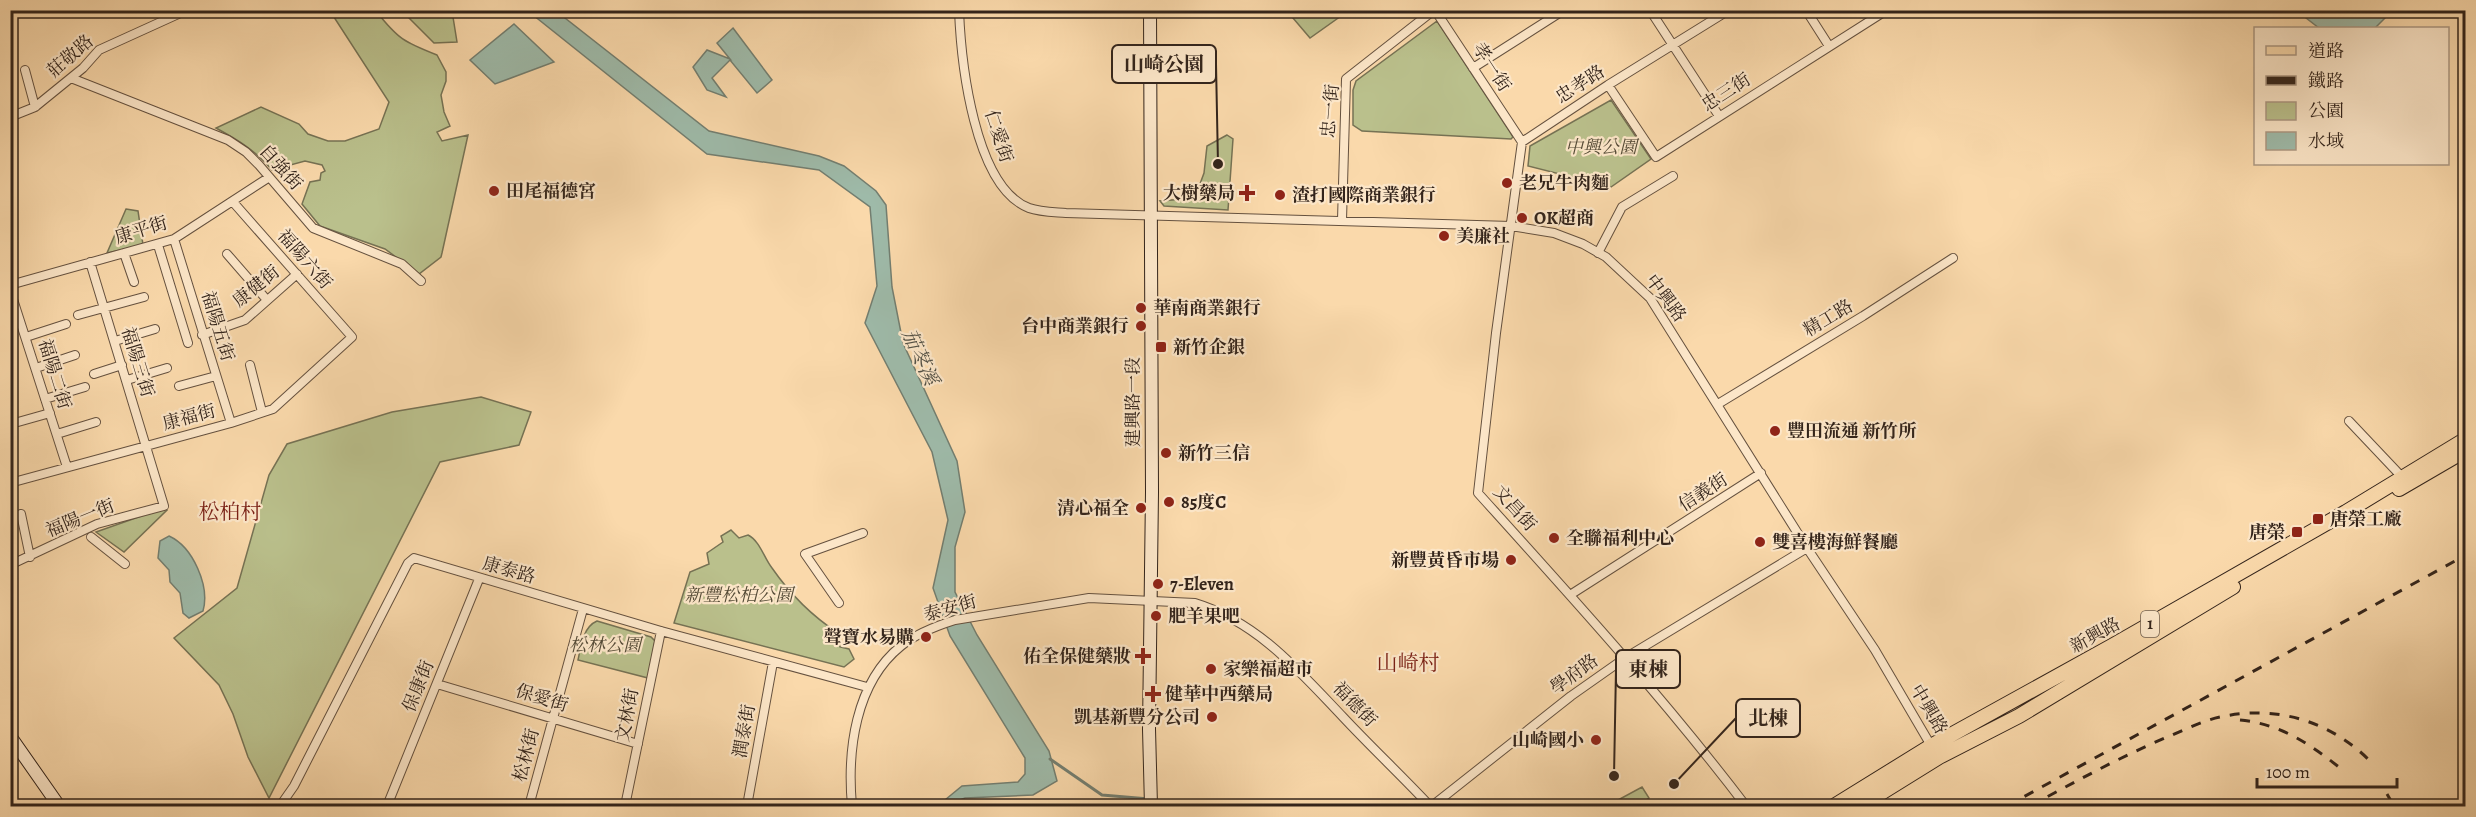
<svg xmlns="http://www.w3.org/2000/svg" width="2476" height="817" font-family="Alegreya,'Noto Serif TC',serif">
	<rect width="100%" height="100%" fill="#fad9ab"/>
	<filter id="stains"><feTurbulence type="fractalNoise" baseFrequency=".00333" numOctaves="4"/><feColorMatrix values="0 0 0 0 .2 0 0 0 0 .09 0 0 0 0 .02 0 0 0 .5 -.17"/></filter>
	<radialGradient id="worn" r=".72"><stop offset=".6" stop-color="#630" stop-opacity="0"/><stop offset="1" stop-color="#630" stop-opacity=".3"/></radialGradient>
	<!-- green -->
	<path fill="#bac08c" stroke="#767254" stroke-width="1.5" d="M330,11H376C398,39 404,42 437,55L446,72V81L441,95L444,112L450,126L437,132L442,141L468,135L442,253L441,257L419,274L385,249L320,226L302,204L310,182L320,180L321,173L325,171L322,165L305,161L272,170C256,151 238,140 216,128L261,107L299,124L308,134L328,141H345L379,129L389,102Z
		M402,11H452L457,42L434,43Z
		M1287,11H1348L1310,38Z
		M1437,21L1510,132L1513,137L1511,139L1362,131L1353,125V90L1356,81Z
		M1611,100L1651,159L1611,187L1528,166L1530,146Z
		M1227,135L1233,139L1228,210L1164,206L1160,201L1184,199L1197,192L1204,173L1207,146Z
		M126,209L138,211L143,245L107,253Z
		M481,397L531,412L519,445L440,462L269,798L248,757L233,714L219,685L174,638L237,588L269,475L287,444L392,412Z
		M164,508L167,510L124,552L96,532Z
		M731,530L739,538L748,535C760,541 764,558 772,568C790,594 812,616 838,633L840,647L849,649L854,659L844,667L674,623L690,572L709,564L707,553L723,542L721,536Z
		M597,621L651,637L655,641L648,678L578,660C581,646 583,627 597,621Z
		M1642,787L1649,798L1643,802L1648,806H1607Z"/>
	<!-- water -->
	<path fill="#9ebaa9" stroke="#737e70" stroke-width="1.5" d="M528,11H556L709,131L819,156L844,166L876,191L886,205L892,287L903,343L957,461L965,512L955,547V592L977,635L1049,751L1057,781L1033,795L965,798L957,801L954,806H940V804L962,786L1018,782L1025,774V758L950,636L933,588L948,520L932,452L865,323L877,286L870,207L819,170L707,154Z
		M2297,11H2392L2375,28H2319Z
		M514,24L554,62L495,84L470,60Z
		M733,28L772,80L757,93L730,60L712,78L726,97L707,90L693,67L707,50L730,59L717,43Z
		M169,536C193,547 210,586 203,611L189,618L183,613L180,593L170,582L169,570L158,558L160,541Z"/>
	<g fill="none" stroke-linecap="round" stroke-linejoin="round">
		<!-- stream -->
		<path stroke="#737e70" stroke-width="3" d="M1050,759L1102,795L1149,799"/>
		<defs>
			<path id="street" d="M959,10C961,61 974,187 1029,208C1040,212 1054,212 1066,213L1511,226L1554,233L1583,244L1606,257L1650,298L1807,548L1875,650L1933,749
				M1435,10L1522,142
				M1650,10L1719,116
				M1729,10L1608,85L1522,142L1496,333L1478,493C1570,595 1663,697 1746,806
				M1806,10L1829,46
				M1473,68L1564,10
				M25,70L35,107
				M71,78L228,140L246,152L259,165L313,228L402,264L421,281
				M1608,85L1656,157L1887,10
				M10,117L35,107L83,68L99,50L187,10
				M1342,220L1346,79L1434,10
				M174,239L231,423
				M158,245L188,343
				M124,253L134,282
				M1598,253L1622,207L1673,176
				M227,254L267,300
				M10,285L174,239L268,178
				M10,290L67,467
				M78,315L144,297
				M202,335L245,320L297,274
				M26,337L66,324
				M115,341L155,329
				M250,365L262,412
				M36,368L75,355
				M94,374L122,365
				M127,380L167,368
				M179,386L216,376
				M45,399L85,387
				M1718,404L1863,316L1953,258
				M2349,421L2402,477
				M18,422L50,413
				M57,434L96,422
				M10,483L231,423L273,409L352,337L233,202
				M21,514L30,557
				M91,537L125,564
				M10,565L97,524L164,506L90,262
				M1570,595L1761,473
				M839,603L805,554L863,533
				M437,684L638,744
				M280,806L294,786L408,563L414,558L661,631L867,687
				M387,806L479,579
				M529,806L583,609
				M625,806L661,631
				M747,806L773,662
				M852,806C847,751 855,683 901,646C917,633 936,626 955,620L1089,598L1195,603C1258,622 1300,672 1343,717C1372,748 1402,776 1430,806
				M1432,806L1571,696L1625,658L1807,548"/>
			<path id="secondary" d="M1150,10L1152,492L1149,729L1151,806
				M10,736L59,806"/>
			<path id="primary" d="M2399,489L2466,450
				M1834,806L1931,746L2112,646L2346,512L2466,439
				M1860,806L1939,757L2019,716L2233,587"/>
		</defs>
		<!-- street casing -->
		<use href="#street" stroke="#65513f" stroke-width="10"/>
		<!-- secondary casing -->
		<use href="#secondary" stroke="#33241b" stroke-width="14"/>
		<!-- primary casing -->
		<use href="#primary" stroke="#33241b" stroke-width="16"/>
		<!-- street -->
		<use href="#street" stroke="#fce6c8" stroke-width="8"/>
		<!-- secondary -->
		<use href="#secondary" stroke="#fce6c8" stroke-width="12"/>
		<!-- primary -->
		<use href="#primary" stroke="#fad9ab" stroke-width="14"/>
		<!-- rail -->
		<path stroke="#33241b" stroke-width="3" stroke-dasharray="10 10" stroke-linecap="butt" d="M2240,720C2282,724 2313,746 2345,772
			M2387,794L2394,806
			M2007,806L2466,555
			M2030,806C2075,782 2118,758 2165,738C2183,731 2201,721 2220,717C2275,705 2328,720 2368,759
			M2365,806H2366"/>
	</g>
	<!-- markers -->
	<g fill="#8f2418" stroke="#fce6c8" stroke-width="2">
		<circle cx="1507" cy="183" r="6"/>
		<circle cx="494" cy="191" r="6"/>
		<path d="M1244 184h6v6h6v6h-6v6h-6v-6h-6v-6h6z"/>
		<circle cx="1280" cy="195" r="6"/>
		<circle cx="1522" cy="218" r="6"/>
		<circle cx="1444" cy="236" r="6"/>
		<circle cx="1141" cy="308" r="6"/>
		<circle cx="1141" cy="326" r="6"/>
		<rect x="1155" y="341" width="12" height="12" rx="3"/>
		<circle cx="1775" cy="431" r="6"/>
		<circle cx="1166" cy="453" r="6"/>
		<circle cx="1169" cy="502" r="6"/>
		<circle cx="1141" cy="508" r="6"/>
		<rect x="2312" y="513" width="12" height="12" rx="3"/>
		<rect x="2291" y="526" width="12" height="12" rx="3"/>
		<circle cx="1554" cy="538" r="6"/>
		<circle cx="1760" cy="542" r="6"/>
		<circle cx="1511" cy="560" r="6"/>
		<circle cx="1158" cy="584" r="6"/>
		<circle cx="1156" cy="616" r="6"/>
		<circle cx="926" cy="637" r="6"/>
		<path d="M1140 647h6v6h6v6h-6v6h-6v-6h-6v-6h6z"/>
		<circle cx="1211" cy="669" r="6"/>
		<path d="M1150 685h6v6h6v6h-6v6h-6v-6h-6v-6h6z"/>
		<circle cx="1212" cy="717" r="6"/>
		<circle cx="1596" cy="740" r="6"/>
	</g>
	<g text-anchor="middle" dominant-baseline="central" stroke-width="4.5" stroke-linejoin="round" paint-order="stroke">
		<!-- shield labels -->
		<rect fill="#fce6c8" stroke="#6f5e4f" stroke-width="1.5" x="2141" y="611" width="18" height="26" rx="4.5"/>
		<g font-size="16" font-weight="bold" fill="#33241b">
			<text x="2150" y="624">1</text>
		</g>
		<!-- street labels -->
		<g font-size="18" fill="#33241b" stroke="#fce6c8">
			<text transform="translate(70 56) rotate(-41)">莊敬路</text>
			<text transform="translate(1492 67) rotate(57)">孝一街</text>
			<text transform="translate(1580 84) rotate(-33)">忠孝路</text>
			<text transform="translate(1726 92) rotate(-33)">忠三街</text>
			<text transform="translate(1330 111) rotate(-85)">忠一街</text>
			<text transform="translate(999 136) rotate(72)">仁愛街</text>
			<text transform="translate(281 167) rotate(48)">自強街</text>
			<text transform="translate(141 230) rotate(-17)">康平街</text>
			<text transform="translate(305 259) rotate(49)">福陽六街</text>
			<text transform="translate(256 286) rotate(-39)">康健街</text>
			<text transform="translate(1666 298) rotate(53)">中興路</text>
			<text transform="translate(1828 318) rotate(-31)">精工路</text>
			<text transform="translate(218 326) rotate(73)">福陽五街</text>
			<text transform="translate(138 362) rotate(73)">福陽三街</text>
			<text transform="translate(55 374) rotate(73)">福陽二街</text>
			<text transform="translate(1133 402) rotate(-90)">建興路一段</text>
			<text transform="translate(189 417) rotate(-15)">康福街</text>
			<text transform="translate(1703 492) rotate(-33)">信義街</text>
			<text transform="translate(1515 508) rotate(48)">文昌街</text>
			<text transform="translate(80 518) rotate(-22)">福陽一街</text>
			<text transform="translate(509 570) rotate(16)">康泰路</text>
			<text transform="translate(950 608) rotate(-16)">泰安街</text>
			<text transform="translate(2095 635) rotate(-29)">新興路</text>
			<text transform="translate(1574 674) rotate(-36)">學府路</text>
			<text transform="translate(418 686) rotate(-68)">保康街</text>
			<text transform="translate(542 698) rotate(17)">保愛街</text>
			<text transform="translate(1355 704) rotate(46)">福德街</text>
			<text transform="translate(1929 709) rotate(59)">中興路</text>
			<text transform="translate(627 715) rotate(-79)">文林街</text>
			<text transform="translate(744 731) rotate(-80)">潤泰街</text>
			<text transform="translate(526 755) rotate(-75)">松林街</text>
		</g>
		<!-- park labels -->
		<g font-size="18" font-style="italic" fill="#554b37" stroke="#fce6c8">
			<text x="1601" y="147">中興公園</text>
			<text x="739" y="595">新豐松柏公園</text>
			<text x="605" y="645">松林公園</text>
		</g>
		<!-- poi labels -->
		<g font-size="18" font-weight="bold" fill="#33241b" stroke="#fce6c8" text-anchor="start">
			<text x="1519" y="183">老兄牛肉麵</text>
			<text x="506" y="191">田尾福德宮</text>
			<text x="1235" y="193" text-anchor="end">大樹藥局</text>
			<text x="1292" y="195">渣打國際商業銀行</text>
			<text x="1534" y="218">OK超商</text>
			<text x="1456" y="236">美廉社</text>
			<text x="1153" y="308">華南商業銀行</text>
			<text x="1129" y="326" text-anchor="end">台中商業銀行</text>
			<text x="1173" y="347">新竹企銀</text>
			<text x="1787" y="431">豐田流通 新竹所</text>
			<text x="1178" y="453">新竹三信</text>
			<text x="1181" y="502">85度C</text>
			<text x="1129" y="508" text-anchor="end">清心福全</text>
			<text x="2330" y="519">唐榮工廠</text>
			<text x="2285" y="532" text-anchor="end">唐榮</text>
			<text x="1566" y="538">全聯福利中心</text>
			<text x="1772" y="542">雙喜樓海鮮餐廳</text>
			<text x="1499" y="560" text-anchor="end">新豐黃昏市場</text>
			<text x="1170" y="584">7-Eleven</text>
			<text x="1168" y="616">肥羊果吧</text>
			<text x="914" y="637" text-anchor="end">聲寶水易購</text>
			<text x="1131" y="656" text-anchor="end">佑全保健藥妝</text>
			<text x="1223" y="669">家樂福超市</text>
			<text x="1165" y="694">健華中西藥局</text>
			<text x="1200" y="717" text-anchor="end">凱基新豐分公司</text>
			<text x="1584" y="740" text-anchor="end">山崎國小</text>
		</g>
		<!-- water labels -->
		<g font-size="20" font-style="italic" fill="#535146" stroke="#fce6c8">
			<text transform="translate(920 357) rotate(65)">茄苳溪</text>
		</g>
		<!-- quarter labels -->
		<g font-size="21" fill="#7a1f14" stroke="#fce6c8">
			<text x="230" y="512">松柏村</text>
			<text x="1408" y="663">山崎村</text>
		</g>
	</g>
	<!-- callouts -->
	<path fill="none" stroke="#33241b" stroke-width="2" d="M1218 164L1216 64M1614 776L1616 669M1674 784L1736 718"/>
	<g fill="#33241b" stroke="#fce6c8" stroke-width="2">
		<circle cx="1218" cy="164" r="6"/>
		<circle cx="1614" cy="776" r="6"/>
		<circle cx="1674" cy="784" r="6"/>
	</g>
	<g fill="#fce6c8" stroke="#33241b" stroke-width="2">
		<rect x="1112" y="45" width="104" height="38" rx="6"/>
		<rect x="1616" y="650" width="64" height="38" rx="6"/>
		<rect x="1736" y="699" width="64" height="38" rx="6"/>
	</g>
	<g font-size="20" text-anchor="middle" font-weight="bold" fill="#33241b">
		<text x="1164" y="71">山崎公園</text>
		<text x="1648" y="676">東棟</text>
		<text x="1768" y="725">北棟</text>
	</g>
	<!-- margin -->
	<rect width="2476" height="817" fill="none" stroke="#fad9ab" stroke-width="36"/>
	<rect x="12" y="12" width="2452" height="793" fill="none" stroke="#33241b" stroke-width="3"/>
	<rect x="18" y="18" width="2440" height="781" fill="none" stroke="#33241b" stroke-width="1.5"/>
	<!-- legend -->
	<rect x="2254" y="27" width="195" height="138" fill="#fce6c8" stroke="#ac9883" stroke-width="1.5"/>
	<rect x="2266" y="46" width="30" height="9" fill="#fad9ab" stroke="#ac9883" stroke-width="1.5"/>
	<text x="2308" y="57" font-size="18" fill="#33241b">道路</text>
	<rect x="2266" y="76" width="30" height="9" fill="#33241b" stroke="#ac9883" stroke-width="1.5"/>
	<text x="2308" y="87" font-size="18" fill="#33241b">鐵路</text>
	<rect x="2266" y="102" width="30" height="18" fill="#bac08c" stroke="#ac9883" stroke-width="1.5"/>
	<text x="2308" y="117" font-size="18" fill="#33241b">公園</text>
	<rect x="2266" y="132" width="30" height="18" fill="#9ebaa9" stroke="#ac9883" stroke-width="1.5"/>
	<text x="2308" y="147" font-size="18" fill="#33241b">水域</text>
	<!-- scale -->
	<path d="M2257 778v9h140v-9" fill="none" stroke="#33241b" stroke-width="3"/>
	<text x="2266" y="778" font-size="18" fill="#33241b" stroke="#fce6c8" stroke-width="4.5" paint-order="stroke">100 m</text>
	<rect width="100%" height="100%" filter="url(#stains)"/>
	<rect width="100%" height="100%" fill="url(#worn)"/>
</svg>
